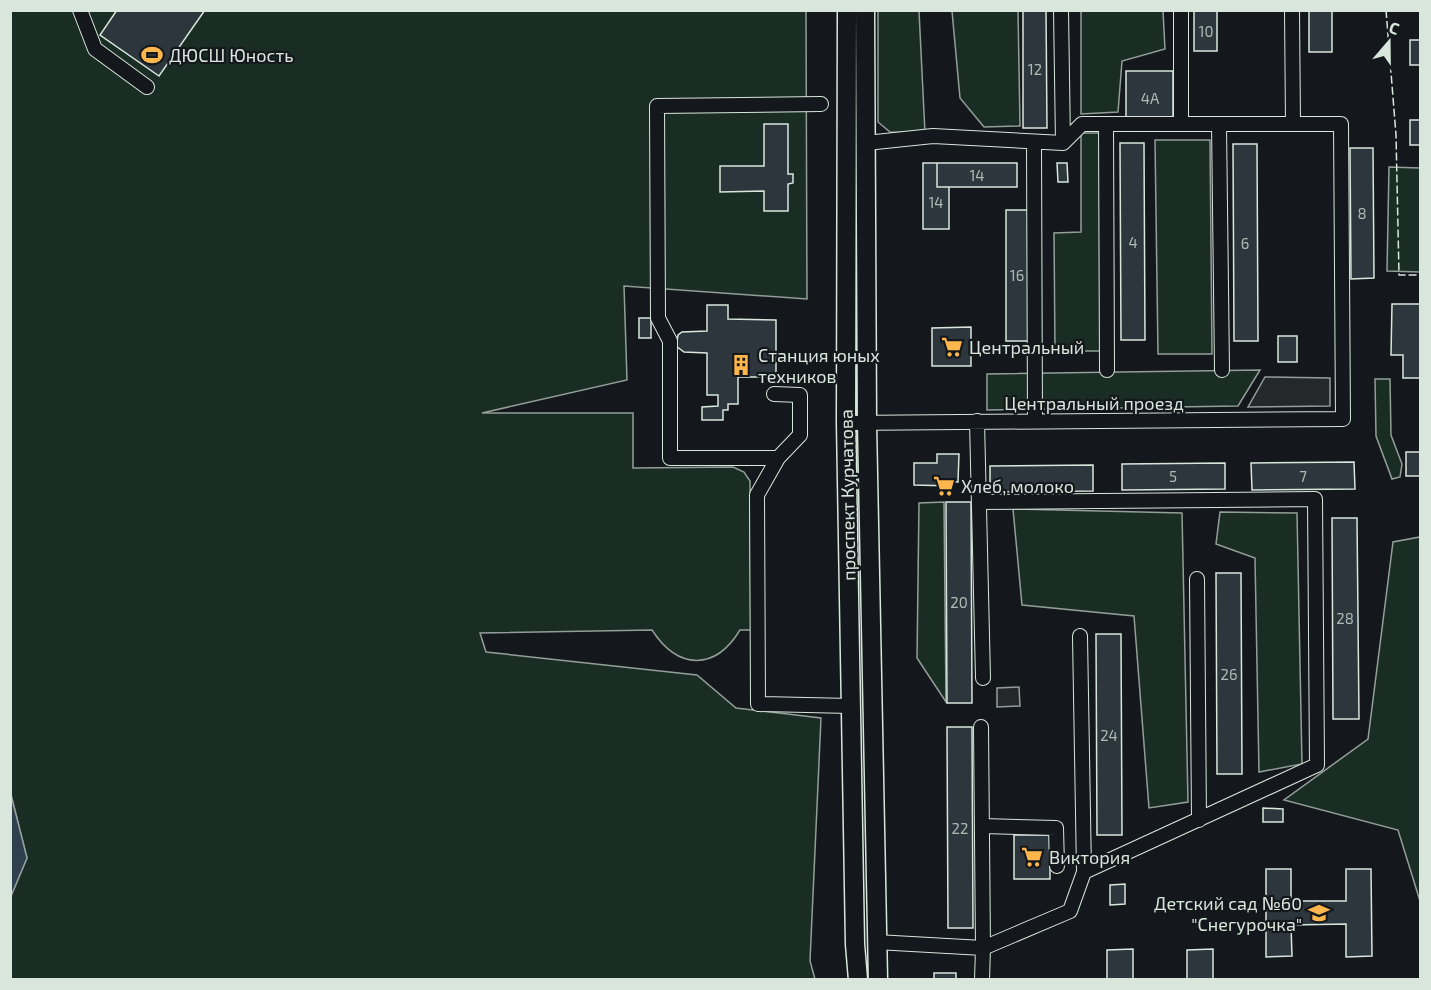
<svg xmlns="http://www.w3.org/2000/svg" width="1431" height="990" font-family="'Exo 2',sans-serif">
	<rect width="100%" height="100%" fill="#14181c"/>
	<!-- green -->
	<path fill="#1a2d24" stroke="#939e99" stroke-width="1.5" d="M10,11H806L807,299L624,286L627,380L482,413H633V468L733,467L744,472L750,481L751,630H740C715,671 678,670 652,630L480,633L486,652L697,675L736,708L821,718L810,961L815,979H11V896L27,858L10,791Z
		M878,11H919L925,133L890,132L878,122Z
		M952,11H1018L1020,126L984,127L960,98Z
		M1081,11H1163L1165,49L1122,61L1118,112L1081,114Z
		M1081,133H1101L1102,351H1055L1054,233L1081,232Z
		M1155,140H1210L1212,354H1158Z
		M1389,167L1420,168V272L1387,271Z
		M1260,370L1238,406L987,410V374Z
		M1375,379H1390L1391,435L1402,464L1400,477L1392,479L1376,436Z
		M944,502L946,702L917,658L919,503Z
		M1013,509L1182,513L1188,802L1149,808L1134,616L1022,605Z
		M1220,512L1297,513L1302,764L1259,772L1255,558L1216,544Z
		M1420,537V901L1398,830L1284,800L1368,739L1393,542Z"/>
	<!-- parking -->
	<path fill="#24282b" stroke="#939e99" stroke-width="1.5" d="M1265,377L1330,378V406L1248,407Z
		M1019,687L1020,706L997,707V688Z"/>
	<!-- water -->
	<path fill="#2f3f4d" stroke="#939e99" stroke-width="1.5" d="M10,791L27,858L11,896H10Z"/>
	<!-- building -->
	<path fill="#2c363c" stroke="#d8e6dc" stroke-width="1.5" d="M117,10H205L159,76L100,35Z
		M1023,10H1046L1047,128H1023Z
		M1194,10H1217V51H1194Z
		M1309,10H1332V52H1309Z
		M1410,40H1420V65H1410Z
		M1126,71H1173V117H1126Z
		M1410,120H1420V145H1410Z
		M764,124H788V174H793V183L788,184V211H764V191L720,192V166H764Z
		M1120,143H1144L1145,340H1121Z
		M1233,144H1257L1258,341H1234Z
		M1350,148H1373L1374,278L1351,279Z
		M923,163H937V187H949V229H923Z
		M937,163H1017V187H937Z
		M1057,163H1067L1068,182H1058Z
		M1006,210H1029V341H1006Z
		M1392,304H1420V378H1403V355H1391Z
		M707,305H728V319L776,320V377H738V404H728V410H723V420H702V407L718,406V395H707V353L684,352L676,346L678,335L682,332L707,331Z
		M639,318H651V338H639Z
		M971,327V366H932V328Z
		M1278,336H1297V362H1278Z
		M1406,452H1420V476H1406Z
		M937,454H959L958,482H951V486L914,485V463H937Z
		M1354,462L1355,489L1252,490L1251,463Z
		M1225,463V489L1122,490V464Z
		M1093,465V491L990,492V466Z
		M946,502H971L972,703H947Z
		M1332,518H1357L1359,719H1333Z
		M1216,573H1241L1242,774H1217Z
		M1096,634H1121L1122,835H1097Z
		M947,727H972L973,928H948Z
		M1263,808L1283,809V822H1263Z
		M1014,835H1050V879H1014Z
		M1266,869H1291V901H1346V869H1371L1372,956L1346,957V924L1291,925L1292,956L1266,957Z
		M1125,884V904L1110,905V885Z
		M1133,949V980H1107V950Z
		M1213,949V980H1187V950Z
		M934,973H956V980H934Z"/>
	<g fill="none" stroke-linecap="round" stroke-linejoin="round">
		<defs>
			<path id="minor" d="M80,10L95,49L147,87
				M1061,10L1063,143
				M1181,10V124
				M1292,10L1293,124
				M1106,124L1107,370
				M1219,124L1222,370
				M1034,143L1035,421
				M774,394L800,395V435L778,458L757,495L758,704L851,706
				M977,421L983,678
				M846,423L1343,419L1341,124H1082L1063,143L933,136L866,143
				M778,458H670V341L658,318L657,106L821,104
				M979,502L1315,499L1317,765L1084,872L1070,911L983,948L982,980
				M1197,579L1199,820
				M1080,636L1084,872
				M982,826L1056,828L1057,866
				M876,942L983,948L981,727"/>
			<path id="major" d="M847,10L846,423L855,944L858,980
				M865,10L867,423L878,980"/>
		</defs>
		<!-- minor casing -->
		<use href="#minor" stroke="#d8e6dc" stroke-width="16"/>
		<!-- major casing -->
		<use href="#major" stroke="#d8e6dc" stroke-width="21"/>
		<!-- minor -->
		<use href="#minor" stroke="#14181c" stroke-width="14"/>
		<!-- major -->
		<use href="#major" stroke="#14181c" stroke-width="18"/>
		<!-- fence -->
		<path stroke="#d8e6dc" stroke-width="1.5" stroke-dasharray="8 3" stroke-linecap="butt" d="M1386,10L1396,135L1399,275H1420"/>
	</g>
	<!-- icons -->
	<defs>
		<symbol id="stadium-bare" viewBox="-9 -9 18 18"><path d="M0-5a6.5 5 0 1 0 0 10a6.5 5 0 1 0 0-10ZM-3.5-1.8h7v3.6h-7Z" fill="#ffb74d" stroke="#14181c" stroke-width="2.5" paint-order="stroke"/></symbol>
		<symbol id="supermarket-bare" viewBox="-9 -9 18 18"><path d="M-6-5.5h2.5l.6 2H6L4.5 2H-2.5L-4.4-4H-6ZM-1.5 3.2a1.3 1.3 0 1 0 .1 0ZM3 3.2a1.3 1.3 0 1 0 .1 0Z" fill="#ffb74d" stroke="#14181c" stroke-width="2.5" paint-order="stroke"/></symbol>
		<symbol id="building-bare" viewBox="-9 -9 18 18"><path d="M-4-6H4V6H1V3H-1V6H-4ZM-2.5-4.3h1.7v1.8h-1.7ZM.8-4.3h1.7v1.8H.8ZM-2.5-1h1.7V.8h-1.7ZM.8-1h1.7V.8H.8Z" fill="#ffb74d" stroke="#14181c" stroke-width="2.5" paint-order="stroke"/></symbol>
		<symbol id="school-bare" viewBox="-9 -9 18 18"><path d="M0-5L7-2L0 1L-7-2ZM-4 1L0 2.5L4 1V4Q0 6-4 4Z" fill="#ffb74d" stroke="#14181c" stroke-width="2.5" paint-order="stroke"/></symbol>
	</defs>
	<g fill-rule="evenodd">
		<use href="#stadium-bare" x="137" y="40" width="30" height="30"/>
		<use href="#supermarket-bare" x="937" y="332" width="30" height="30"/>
		<use href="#building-bare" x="726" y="350" width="30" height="30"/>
		<use href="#supermarket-bare" x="929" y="471" width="30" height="30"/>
		<use href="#supermarket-bare" x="1017" y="842" width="30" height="30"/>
		<use href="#school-bare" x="1304" y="898" width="30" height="30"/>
	</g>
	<g text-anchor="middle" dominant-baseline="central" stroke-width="4.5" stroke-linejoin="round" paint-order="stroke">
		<!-- number labels -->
		<g font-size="15" fill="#adbab4">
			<text x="1206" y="31">10</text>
			<text x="1035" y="69">12</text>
			<text x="1150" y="98">4А</text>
			<text x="977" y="175">14</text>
			<text x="936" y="202">14</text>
			<text x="1362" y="213">8</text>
			<text x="1133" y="242">4</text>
			<text x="1245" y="243">6</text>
			<text x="1017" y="275">16</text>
			<text x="1173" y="476">5</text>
			<text x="1303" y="476">7</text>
			<text x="959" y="602">20</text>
			<text x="1345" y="618">28</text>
			<text x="1229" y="674">26</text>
			<text x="1109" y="735">24</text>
			<text x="960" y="828">22</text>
		</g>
		<!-- poi labels -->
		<g font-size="18" fill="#d8e6dc" stroke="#14181c" text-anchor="start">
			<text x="169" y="55">ДЮСШ Юность</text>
			<text x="969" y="347">Центральный</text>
			<text x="758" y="355">Станция юных<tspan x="758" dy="21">техников</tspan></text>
			<text x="961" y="486">Хлеб, молоко</text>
			<text x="1049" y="857">Виктория</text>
			<text x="1302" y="903" text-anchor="end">Детский сад №60<tspan x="1302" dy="21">"Снегурочка"</tspan></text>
		</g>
		<!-- street labels -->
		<g font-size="18" fill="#d8e6dc" stroke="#14181c">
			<text x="1094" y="403">Центральный проезд</text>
			<text transform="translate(847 495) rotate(-91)">проспект Курчатова</text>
		</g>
	</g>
	<!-- border -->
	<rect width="1431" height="990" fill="none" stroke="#d8e6dc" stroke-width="24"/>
	<!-- north arrow -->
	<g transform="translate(1389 42) rotate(20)" stroke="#14181c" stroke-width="4.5" paint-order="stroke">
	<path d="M0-4.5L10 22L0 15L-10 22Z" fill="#d8e6dc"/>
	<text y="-9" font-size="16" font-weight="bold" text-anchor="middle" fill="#d8e6dc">С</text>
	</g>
</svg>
